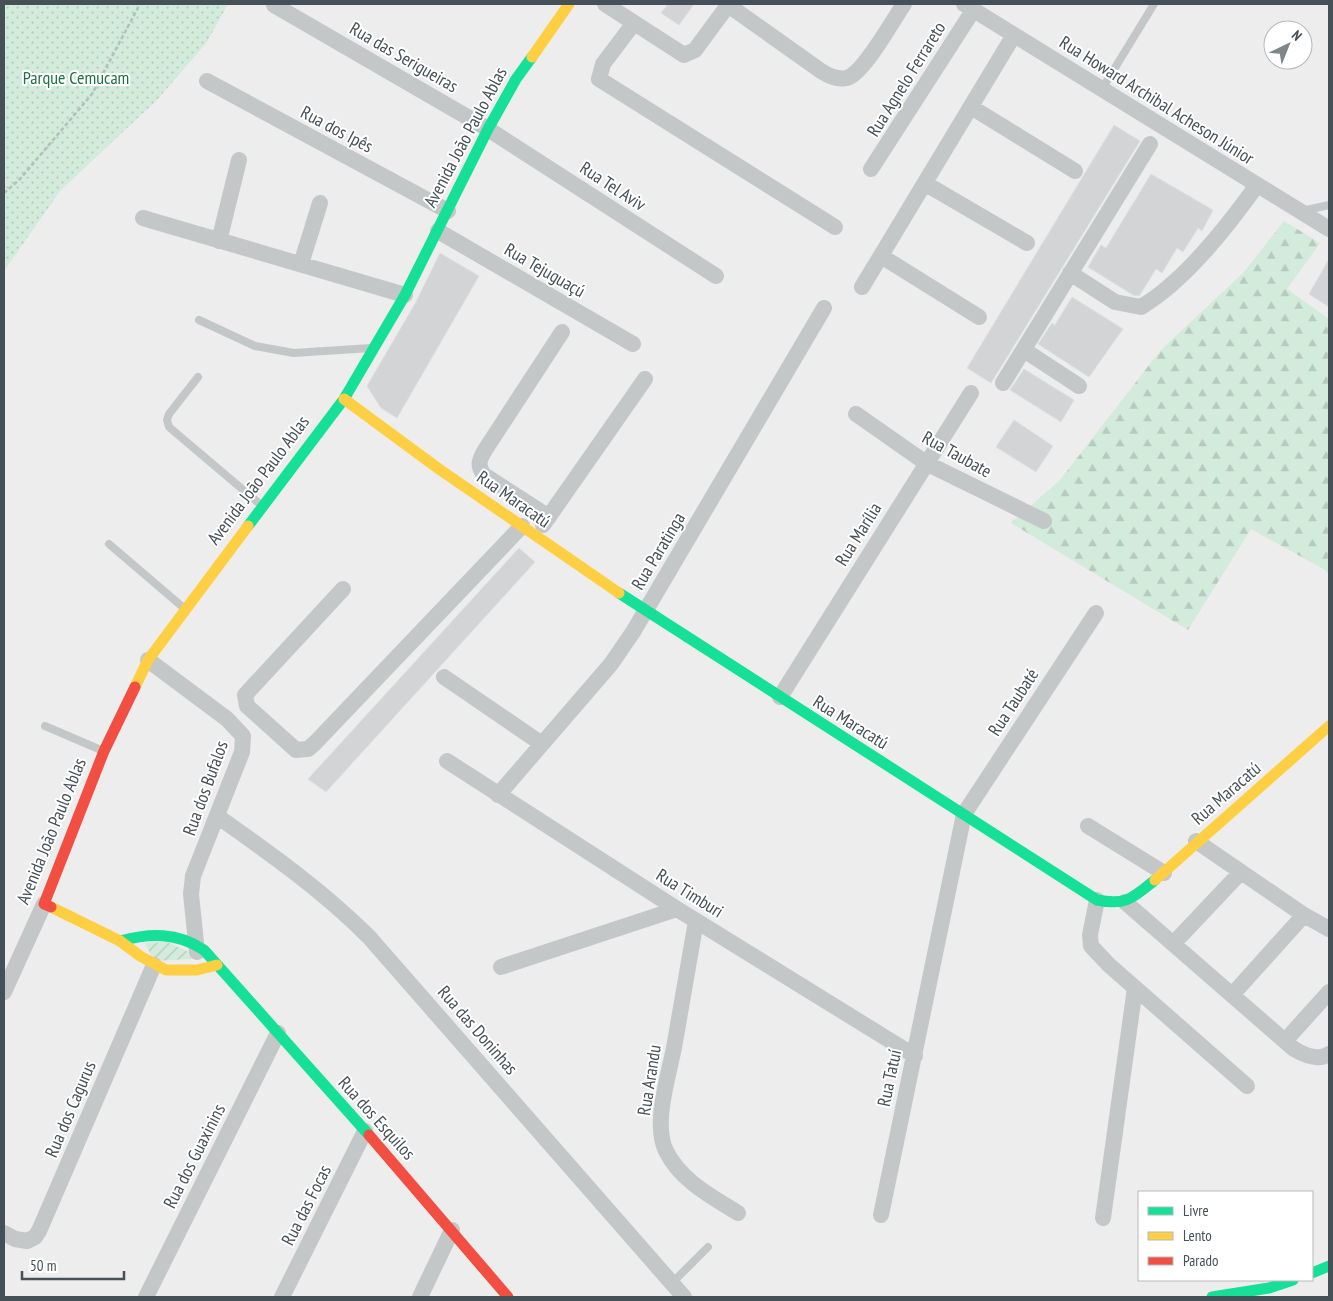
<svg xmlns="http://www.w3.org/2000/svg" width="1333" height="1301" font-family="'PT Sans Narrow',sans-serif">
	<defs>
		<pattern id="forest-firs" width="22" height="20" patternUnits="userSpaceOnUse" patternTransform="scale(1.25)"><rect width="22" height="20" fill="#d2ebda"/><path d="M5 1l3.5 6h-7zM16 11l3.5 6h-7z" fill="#b6cbbd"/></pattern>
		<pattern id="park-dots" width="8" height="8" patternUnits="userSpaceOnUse" patternTransform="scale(1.25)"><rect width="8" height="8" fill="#d2ebda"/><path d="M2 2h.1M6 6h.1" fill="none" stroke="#b6cbbd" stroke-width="1.8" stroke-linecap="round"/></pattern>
		<pattern id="garden-furrows" width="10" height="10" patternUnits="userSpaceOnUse" patternTransform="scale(1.25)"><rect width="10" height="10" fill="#d2ebda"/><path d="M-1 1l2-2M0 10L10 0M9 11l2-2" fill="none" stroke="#b6cbbd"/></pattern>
	</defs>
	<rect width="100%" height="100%" fill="#ededed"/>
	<!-- forest -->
	<path fill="url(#forest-firs)" d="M1284,221L1320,243L1287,289L1329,319V575L1325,570L1251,529L1188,630L1011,523L1060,480L1160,351L1244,272Z"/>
	<!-- park -->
	<path fill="url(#park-dots)" d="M4,4H228L207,42L158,99L60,191L4,271Z"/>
	<!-- garden -->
	<path fill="url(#garden-furrows)" d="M167,942L191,953V959L154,961L145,943Z"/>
	<!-- building -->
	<path fill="#d3d4d6" stroke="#dedfe0" d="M668,4H694L679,25L661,13Z
		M1114,125L1140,141L991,383L967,368Z
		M1151,174L1213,210L1202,231L1198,228L1183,252L1177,248L1162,273L1156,269L1139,296L1133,295L1088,267L1101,245L1106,248Z
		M440,253L479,276L397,418L381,408L367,386L416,302Z
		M1329,259V307L1309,294Z
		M1072,297L1123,329L1089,377L1038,344L1052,323L1055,325Z
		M1024,369L1074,400L1061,422L1010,390Z
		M1014,420L1053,446L1036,472L996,447Z
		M519,548L535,562L326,792L308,779Z"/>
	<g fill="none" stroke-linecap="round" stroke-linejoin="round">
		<!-- path -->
		<path stroke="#b4beba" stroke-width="2.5" stroke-dasharray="4 2.5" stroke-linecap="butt" d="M4,193L20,179L92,94L140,4"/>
		<!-- lane -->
		<path stroke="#c4c7c8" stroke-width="8" d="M1102,89L1154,4
			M1302,211L1329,205
			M199,320L255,346L294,353L371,348
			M198,377L169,414L167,420L169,427L261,505
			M109,544L185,609
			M45,726L101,750
			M672,1283L708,1247"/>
		<!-- street -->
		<path stroke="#c4c7c8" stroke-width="16" d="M605,4L684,55L695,50L729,4
			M964,4L1329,229
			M274,5L488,129L716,276
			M728,5L821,71C829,76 837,80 847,78C864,73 893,20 904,4
			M634,23L603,64L599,79L835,227
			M207,81L448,211
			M971,107L1075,171
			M871,169L974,9
			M926,184L1027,243
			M143,218L405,295
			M438,231L633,344
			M219,241L239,160
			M881,256L979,317
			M301,264L320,203
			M1070,273L1115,302L1141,307C1185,281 1227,227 1257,185
			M862,287L1014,35
			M1024,350L1079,386
			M1003,383L1150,144
			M856,414L926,463L1044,521
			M549,517L484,475C477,466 479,460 485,450L562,332
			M543,525L645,379
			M343,589L245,695L247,706L296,750L308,749L314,744L522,526
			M148,660L227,719L243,736L242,752L193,876L191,894L197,952
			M444,677L542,744
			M780,697L971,393
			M447,761L677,909L915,1056
			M498,795L611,664L633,632L824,308
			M217,816C271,854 323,891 369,937L684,1297
			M1088,826L1164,873
			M1196,841L1304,915L1329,929
			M1097,900L1090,935L1091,946L1109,965L1247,1086
			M1125,902L1294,1049C1304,1055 1318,1061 1329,1054
			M696,921C689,961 682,1002 675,1042C670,1073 652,1122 666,1151C681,1181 711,1196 738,1213
			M1173,944L1241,872
			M501,967L677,909
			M4,992L44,904
			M1232,995L1304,915
			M1285,1041L1329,992
			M881,1215L964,814L1096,613
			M1103,1218L1135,988
			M4,1233L15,1239L27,1241L35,1237L39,1231L154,965
			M146,1297L278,1033
			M282,1297L365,1131
			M420,1297L452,1230"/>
		<!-- fast -->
		<path stroke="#16e098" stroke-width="11" d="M248,526L344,399L405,295L488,129L516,79L532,57
			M619,593L1097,900C1126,906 1133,898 1155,880
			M120,941C150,933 177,932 204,950L369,1135
			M1312,1273L1329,1266
			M1212,1297L1269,1288L1293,1280"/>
		<!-- slow -->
		<path stroke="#ffcf43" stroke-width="11" d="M532,57L569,4
			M344,399L439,469L619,593
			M135,687L148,660L248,526
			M1155,880L1329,726
			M51,907L120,941L140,956L166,970H197L217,965"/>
		<!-- jam -->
		<path stroke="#f24e42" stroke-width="11" d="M51,907L44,904L104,751L135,687
			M369,1135L508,1297"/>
	</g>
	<g text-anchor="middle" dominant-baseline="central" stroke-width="4" stroke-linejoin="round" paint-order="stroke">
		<!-- street labels -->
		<g font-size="18" fill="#465057" stroke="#fff">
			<text transform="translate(404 57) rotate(30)">Rua das Serigueiras</text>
			<text transform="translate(906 79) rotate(-58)">Rua Agnelo Ferrareto</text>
			<text transform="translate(1157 100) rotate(32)">Rua Howard Archibal Acheson Júnior</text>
			<text transform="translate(337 129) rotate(28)">Rua dos Ipês</text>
			<text transform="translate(465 137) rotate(-62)">Avenida João Paulo Ablas</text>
			<text transform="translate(613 186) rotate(33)">Rua Tel Aviv</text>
			<text transform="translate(545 270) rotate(30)">Rua Tejuguaçú</text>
			<text transform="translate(957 454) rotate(29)">Rua Taubate</text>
			<text transform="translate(258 480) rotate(-53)">Avenida João Paulo Ablas</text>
			<text transform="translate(514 499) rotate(35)">Rua Maracatú</text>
			<text transform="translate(858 534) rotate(-58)">Rua Marília</text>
			<text transform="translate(658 551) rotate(-59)">Rua Paratinga</text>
			<text transform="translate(1013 702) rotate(-57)">Rua Taubaté</text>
			<text transform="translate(851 722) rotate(32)">Rua Maracatú</text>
			<text transform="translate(205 788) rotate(-70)">Rua dos Bufalos</text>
			<text transform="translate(1226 793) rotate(-41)">Rua Maracatú</text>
			<text transform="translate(51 831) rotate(-68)">Avenida João Paulo Ablas</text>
			<text transform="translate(690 893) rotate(32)">Rua Timburi</text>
			<text transform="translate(478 1030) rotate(49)">Rua das Doninhas</text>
			<text transform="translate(889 1078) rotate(-78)">Rua Tatuí</text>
			<text transform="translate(649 1080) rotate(-81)">Rua Arandu</text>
			<text transform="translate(70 1109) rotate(-67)">Rua dos Cagurus</text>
			<text transform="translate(377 1118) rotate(48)">Rua dos Esquilos</text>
			<text transform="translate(194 1156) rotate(-63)">Rua dos Guaxinins</text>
			<text transform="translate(306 1205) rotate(-63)">Rua das Focas</text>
		</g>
		<!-- park labels -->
		<g font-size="18" fill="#1e7141" stroke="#fff">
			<text x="76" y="77">Parque Cemucam</text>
		</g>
	</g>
	<!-- border -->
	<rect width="1333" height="1301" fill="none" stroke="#465057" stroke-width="10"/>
	<!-- legend -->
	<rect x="1138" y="1191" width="175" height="90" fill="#ffffff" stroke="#b5b9bc"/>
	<rect x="1148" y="1207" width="25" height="8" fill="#16e098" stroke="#b5b9bc"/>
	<text x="1183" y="1216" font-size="15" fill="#465057">Livre</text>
	<rect x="1148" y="1232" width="25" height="8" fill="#ffcf43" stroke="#b5b9bc"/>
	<text x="1183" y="1241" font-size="15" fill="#465057">Lento</text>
	<rect x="1148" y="1257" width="25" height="8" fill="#f24e42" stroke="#b5b9bc"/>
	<text x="1183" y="1266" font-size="15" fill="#465057">Parado</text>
	<!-- north arrow -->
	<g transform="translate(1288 45) rotate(43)"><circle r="24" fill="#ffffff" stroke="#b5b9bc"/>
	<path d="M0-4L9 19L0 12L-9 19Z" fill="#80878c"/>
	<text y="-8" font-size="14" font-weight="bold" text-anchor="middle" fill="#465057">N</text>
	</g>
	<!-- scale -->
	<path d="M22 1271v8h102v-8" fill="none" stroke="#465057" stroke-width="2.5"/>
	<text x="30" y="1271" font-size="15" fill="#465057" stroke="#ffffff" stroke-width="4" paint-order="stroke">50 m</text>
</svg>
